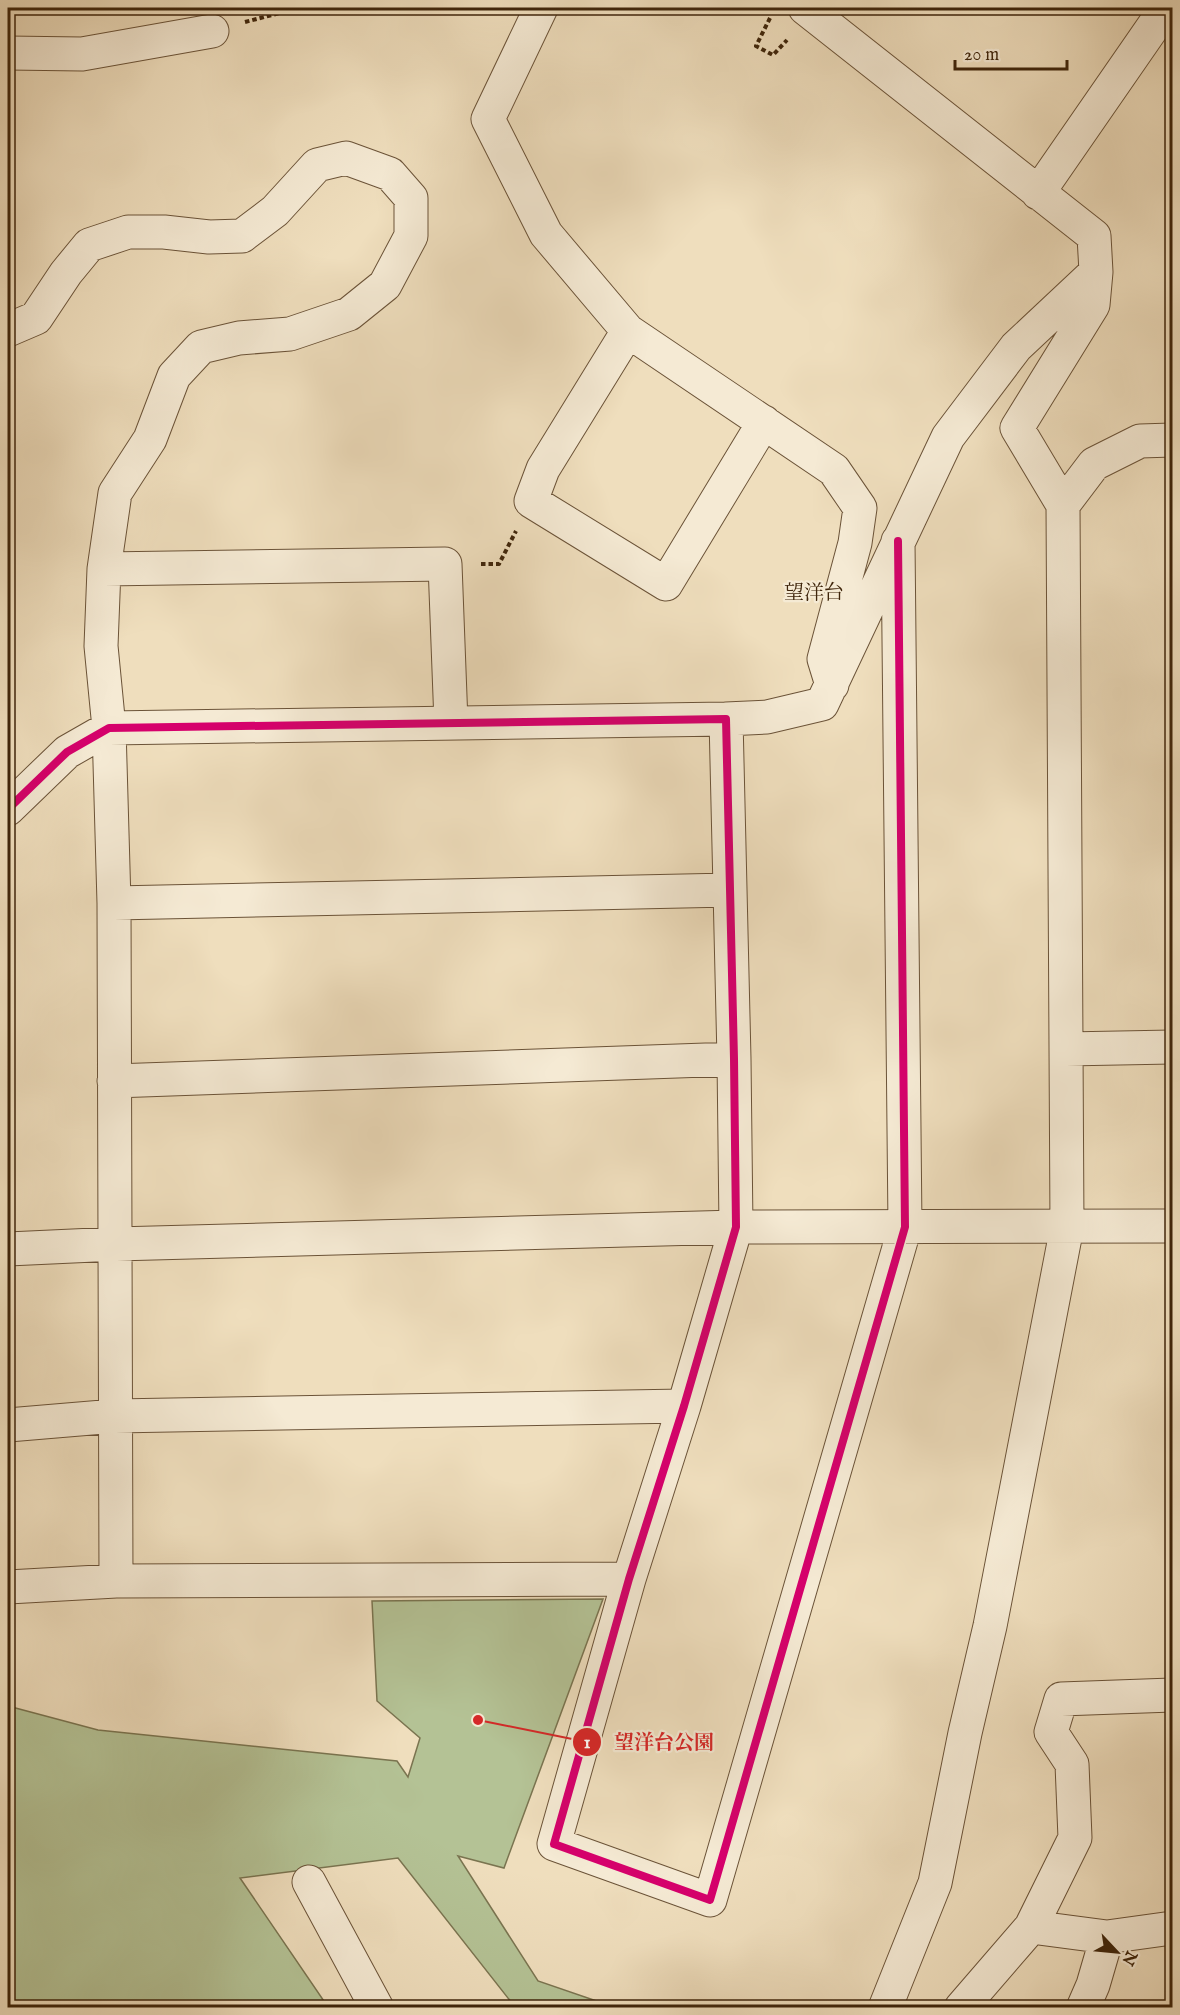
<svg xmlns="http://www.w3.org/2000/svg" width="1180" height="2015" font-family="'IM FELL English','Noto Serif JP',serif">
	<rect width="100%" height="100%" fill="#efdebd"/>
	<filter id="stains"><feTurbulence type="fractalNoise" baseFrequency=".00333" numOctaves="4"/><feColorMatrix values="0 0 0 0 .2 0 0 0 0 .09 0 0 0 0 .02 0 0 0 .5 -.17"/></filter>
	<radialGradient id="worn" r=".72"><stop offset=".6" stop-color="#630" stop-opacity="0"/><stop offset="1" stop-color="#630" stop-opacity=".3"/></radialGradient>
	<!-- green -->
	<path fill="#b4c295" stroke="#7a7450" stroke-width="1.5" d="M603,1599L504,1868L458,1856L538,1981L614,2007H515L398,1858L240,1878L328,2007H8V1706L98,1730L397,1761L408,1777L420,1738L377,1701L372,1601Z"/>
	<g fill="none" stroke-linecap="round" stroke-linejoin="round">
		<defs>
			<path id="minor" d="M541,8L488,119L546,234L628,331L834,470L860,508L855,543L824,659L832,685
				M805,8L1094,236L1096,272L1093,305L1017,428L1063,505
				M8,53L82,54L212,31
				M1038,193L1166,8
				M8,330L36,318L66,273L89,245L128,232H164L209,237L242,236L275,211L317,165L346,158L390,174L411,198V236L385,285L349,314L290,334L239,338L201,347L174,376L150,439L115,493L104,569L101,646L109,728L114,903L116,1581
				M628,331L543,469L531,501L666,584L764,422
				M104,569L445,564L451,723
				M726,719L767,717L822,704L948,437L1016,347L1096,272
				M8,809L67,752L109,728L726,719L734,1059L736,1227L684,1406L629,1579L554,1844L710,1900L905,1227L898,541
				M114,903L730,890
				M1066,1049L1172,1047
				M114,1081L734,1059
				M8,1249L116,1244L736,1227L1172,1226
				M8,1425L115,1416L684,1406
				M8,1587L116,1581L629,1579
				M309,1882L377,2008
				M1031,1927L1107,1937L1172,1928
				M885,2008L935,1883L965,1733L990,1626L1067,1227L1063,505L1094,464L1140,441L1172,440
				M961,2008L1031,1927L1075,1838L1072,1764L1051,1732L1061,1699L1172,1695
				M1083,2008L1093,1985L1107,1937"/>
		</defs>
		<!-- minor casing -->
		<use href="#minor" stroke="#6b5338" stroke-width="35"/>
		<!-- path -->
		<path stroke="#3f250b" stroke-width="4" stroke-dasharray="4.5 3" stroke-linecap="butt" d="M770,18L756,46L773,55L787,40
			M245,22L299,8
			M481,564H499L516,531"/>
		<!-- minor -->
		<use href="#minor" stroke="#f5ead4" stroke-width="33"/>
		<defs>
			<path id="cycleway" d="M8,809L67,752L109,728L726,719L734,1059L736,1227L684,1406L629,1579L554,1844L710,1900L905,1227L898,541"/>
		</defs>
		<!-- cycleway casing -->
		<use href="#cycleway" stroke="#f5ead4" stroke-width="11"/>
		<!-- cycleway -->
		<use href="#cycleway" stroke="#d6006c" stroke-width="8"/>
	</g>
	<g text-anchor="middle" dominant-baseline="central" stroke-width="4.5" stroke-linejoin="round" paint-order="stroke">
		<!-- neighbourhood labels -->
		<g font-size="20" fill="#3f250b" stroke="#f5ead4">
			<text x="814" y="593">望洋台</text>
		</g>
	</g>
	<!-- callouts -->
	<path fill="none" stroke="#d62828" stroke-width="2" d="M478 1720L587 1742"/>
	<g fill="#d62828" stroke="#f5ead4" stroke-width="2">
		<circle cx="478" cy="1720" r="6"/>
		<circle cx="587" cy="1742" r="15"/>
	</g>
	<g font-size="18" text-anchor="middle" font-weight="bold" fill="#fff">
		<text x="587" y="1748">1</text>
	</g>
	<g font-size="20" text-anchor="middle" font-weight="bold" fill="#d62828" stroke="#f5ead4" stroke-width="4.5" stroke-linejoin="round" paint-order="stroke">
		<text x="664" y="1749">望洋台公園</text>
	</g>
	<!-- margin -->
	<rect width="1180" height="2015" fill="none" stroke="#efdebd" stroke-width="30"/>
	<rect x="9" y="9" width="1162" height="1997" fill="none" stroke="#3f250b" stroke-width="3"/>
	<rect x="15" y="15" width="1150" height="1985" fill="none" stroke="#3f250b" stroke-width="1.5"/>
	<!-- north arrow -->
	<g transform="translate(1117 1952) rotate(116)" stroke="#f5ead4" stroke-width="4.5" paint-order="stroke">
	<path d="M0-4.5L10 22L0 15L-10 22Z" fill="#3f250b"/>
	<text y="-9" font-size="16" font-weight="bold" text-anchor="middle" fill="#3f250b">N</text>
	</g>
	<!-- scale -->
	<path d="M955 60v9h112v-9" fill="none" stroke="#3f250b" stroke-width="3"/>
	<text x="964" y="60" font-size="18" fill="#3f250b" stroke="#f5ead4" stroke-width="4.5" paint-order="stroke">20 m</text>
	<rect width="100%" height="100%" filter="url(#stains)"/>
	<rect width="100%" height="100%" fill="url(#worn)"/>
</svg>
